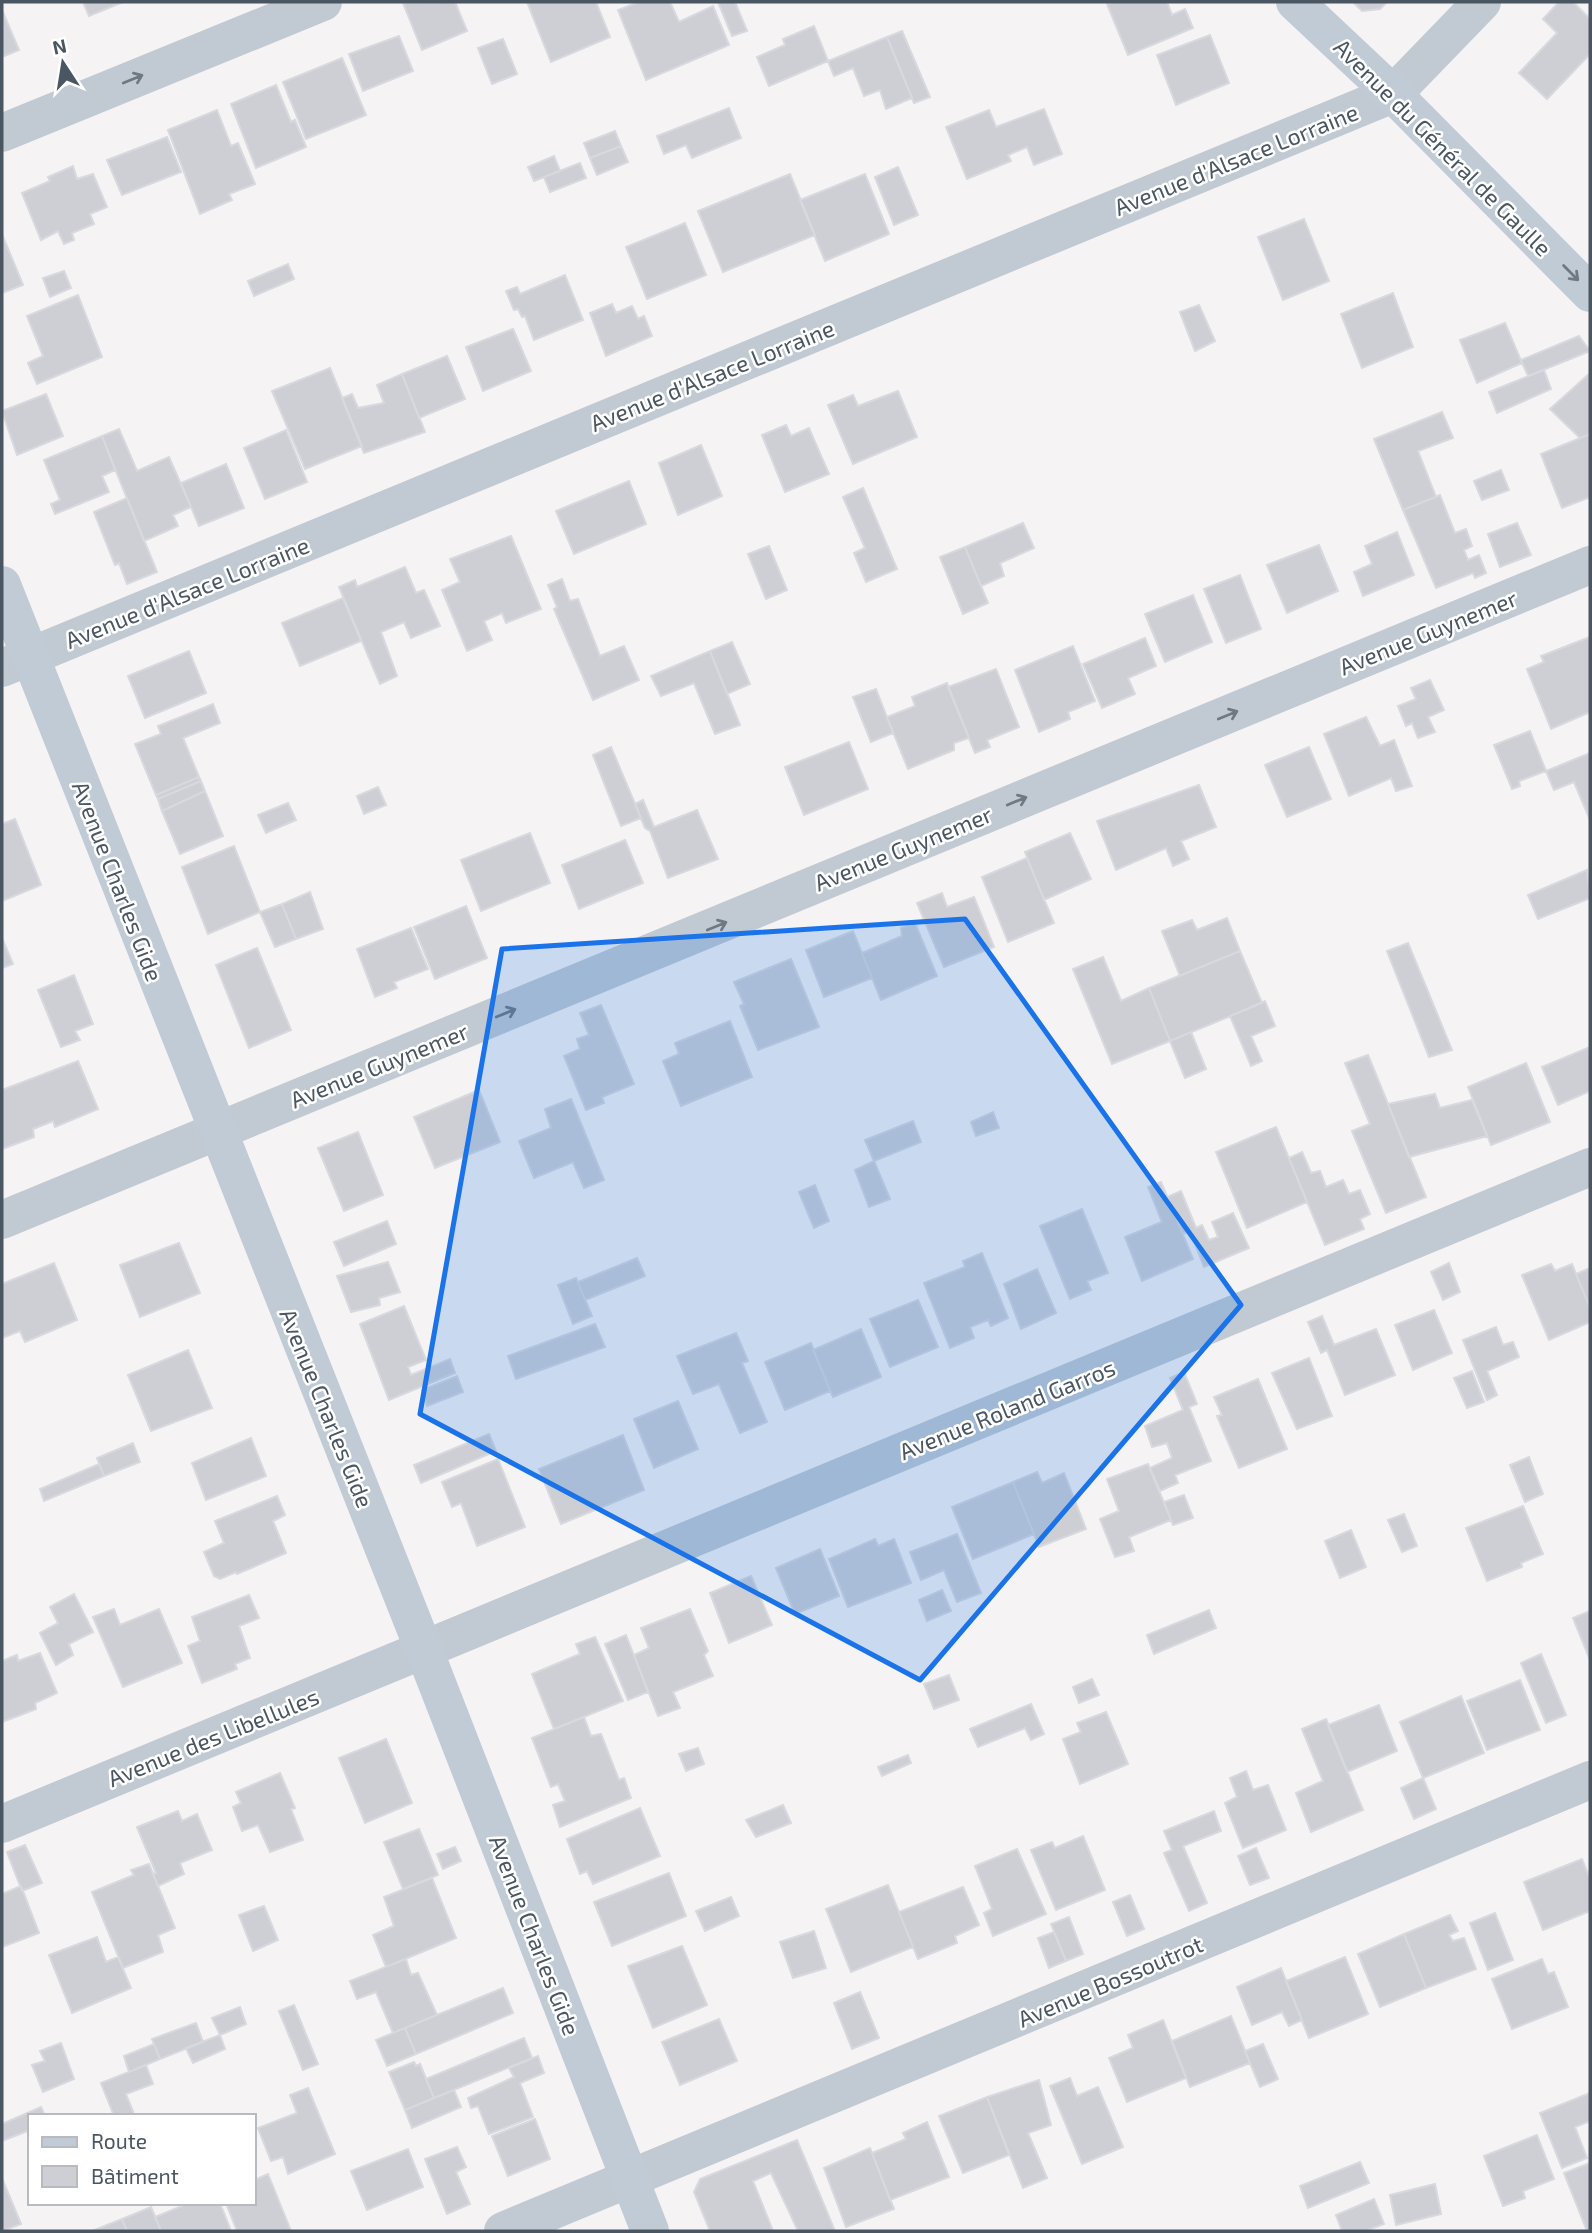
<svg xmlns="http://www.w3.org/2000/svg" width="1592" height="2233" font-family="'Exo 2',sans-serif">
	<rect width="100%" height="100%" fill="#f5f3f3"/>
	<!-- building -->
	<path fill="#cdcfd5" stroke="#d7d9de" stroke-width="2" d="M83,2H123L89,16Z
		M455,2L467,31L422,50L403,3Z
		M527,2H596L610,37L551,62Z
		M639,2H670L679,22L713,6L729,45L646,80L618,10Z
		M718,2H735L747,31L732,36Z
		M1113,2H1167L1172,15L1185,9L1193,28L1128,55L1107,4Z
		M1353,2H1387L1380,9L1362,11Z
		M1559,2H1573L1590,19V54L1547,99L1519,73L1557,33L1543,19Z
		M2,10L19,50L2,57Z
		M814,26L828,61L769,86L757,57L785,45L783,39Z
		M902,31L930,97L914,103L887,37Z
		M1210,35L1229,83L1176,105L1157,55Z
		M399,36L413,71L363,91L349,54Z
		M887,37L912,98L886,109L880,90L864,96L853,68L834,76L828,61Z
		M503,39L517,74L492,84L478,48Z
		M342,58L366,115L306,139L283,82Z
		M276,85L291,122L295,120L306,147L256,168L231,104Z
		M729,108L741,138L692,158L686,145L664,154L657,136Z
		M1044,109L1062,154L1034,165L1027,147L1008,155L1011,161L967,179L946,127L989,110L996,127Z
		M217,110L231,146L238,143L255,184L229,194L232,200L200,214L168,130Z
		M615,131L621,146L590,158L584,143Z
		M167,137L181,172L122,195L107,160Z
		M621,146L628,162L597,175L590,158Z
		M554,156L560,171L534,181L528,167Z
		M580,163L586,178L550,192L544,177Z
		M73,166L77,179L93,174L107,207L90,214L94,224L72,233L74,240L64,244L58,231L41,240L22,193L50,181L48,177Z
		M898,167L918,215L894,225L875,177Z
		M790,174L815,235L723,272L698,211Z
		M865,174L889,234L825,261L800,200Z
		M1304,219L1329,281L1283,300L1258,237Z
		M685,223L706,275L647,299L626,247Z
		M2,234L23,285L2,293Z
		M288,264L294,279L254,296L248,281Z
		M64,271L71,288L50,297L43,278Z
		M565,275L583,320L534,340L525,316L522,317L518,309L514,310L506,291L517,287L520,294Z
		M1393,293L1413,347L1362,368L1341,314Z
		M78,295L102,357L37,384L28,363L43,356L27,316Z
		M612,304L616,313L632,306L638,319L644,316L652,336L606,356L590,313Z
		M1199,305L1215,341L1195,351L1180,312Z
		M1505,323L1522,363L1477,383L1460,340Z
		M513,329L531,371L483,391L466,347Z
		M1579,336L1590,351L1528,376L1521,360Z
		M447,356L465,399L419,418L402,374Z
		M330,368L362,446L305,469L272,391Z
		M1544,370L1551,389L1497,413L1489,392Z
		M1590,373V434L1580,438L1550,409Z
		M402,374L425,432L364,453L342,398L352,394L358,408L384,403L377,385Z
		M898,391L917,437L853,464L828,405L853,395L858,406Z
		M46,394L63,436L17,455L2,411Z
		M1442,412L1453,438L1418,451L1436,497L1403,510L1374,439Z
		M786,425L791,436L809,428L829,474L785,492L762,435Z
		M119,429L137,471L169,457L191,507L173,515L178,526L144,541L102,436Z
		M286,430L307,482L265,499L244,448Z
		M1590,434V497L1562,508L1541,454Z
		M102,436L115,470L102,476L109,492L55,514L51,504L60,500L44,460Z
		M701,445L722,496L678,515L659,463Z
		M226,464L244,508L199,526L181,483Z
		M1501,470L1509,490L1482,500L1474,481Z
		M629,481L646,524L574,554L556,511Z
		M863,488L897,569L866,582L854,553L865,548L843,497Z
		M1440,495L1455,533L1466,529L1472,546L1464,550L1468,560L1479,555L1486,573L1475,578L1473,573L1436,588L1403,510Z
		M127,498L157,572L127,584L119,563L115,565L94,512Z
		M1023,523L1034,548L1000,563L1004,576L981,586L965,547Z
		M1517,523L1531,555L1500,567L1488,534Z
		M1397,532L1414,575L1363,596L1354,572L1372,564L1365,546Z
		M511,536L541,609L506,623L502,613L484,621L492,640L467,651L442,590L460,582L450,559Z
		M1319,545L1338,591L1287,613L1267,565Z
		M769,546L787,590L766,599L748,554Z
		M965,547L988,603L963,614L940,557Z
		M405,567L416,593L424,590L440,626L411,638L404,622L381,632L397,676L380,684L339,587L355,580L357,587Z
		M1240,575L1261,629L1226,643L1204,589Z
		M562,579L570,601L578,599L600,656L624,646L639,680L593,700L554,609L557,607L548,585Z
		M1193,595L1212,642L1165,662L1145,614Z
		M343,598L361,641L300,666L282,623Z
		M1590,637V712L1551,729L1527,669L1544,662L1541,656Z
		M1145,638L1156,666L1128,678L1135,694L1102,708L1083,664Z
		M732,642L750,684L727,694L710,651Z
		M1073,646L1095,701L1068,712L1070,719L1039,732L1015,670Z
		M189,651L206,693L145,718L128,676Z
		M710,651L740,725L715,734L694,683L661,696L651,676Z
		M996,669L1019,727L987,740L990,747L975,753L948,687Z
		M1430,680L1444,710L1428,717L1435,732L1418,738L1412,723L1406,726L1398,706L1416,699L1411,688Z
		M947,683L969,738L954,743V750L908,769L887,717L915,706L912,697Z
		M876,689L893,733L871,742L853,697Z
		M213,704L220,723L183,738L199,777L156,795L135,744L161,734L158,726Z
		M1366,717L1380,746L1394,740L1412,786L1396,791L1391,778L1349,796L1324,734Z
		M1530,731L1546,771L1519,781L1520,786L1512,789L1494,745Z
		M849,742L868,789L804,815L785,767Z
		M611,747L641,818L621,826L593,755Z
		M1309,747L1331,799L1287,817L1265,765Z
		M1590,753V820L1574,782L1554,790L1546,771Z
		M199,777L201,781L158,799L156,795Z
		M201,781L205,791L162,811L158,799Z
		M1199,785L1216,827L1181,841L1189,859L1173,866L1166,848L1116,870L1097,821Z
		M378,787L386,805L364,814L357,796Z
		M205,791L223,836L180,854L162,811Z
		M643,800L654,827L697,810L718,859L668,878L650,831L645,828L635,804Z
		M288,803L296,820L266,833L258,815Z
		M15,819L41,885L2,901V824Z
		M530,833L550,883L481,911L461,860Z
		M1070,833L1091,879L1044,900L1025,852Z
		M625,840L643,883L579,909L562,865Z
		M234,846L260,912L208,934L182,867Z
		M1027,858L1054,923L1008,942L982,877Z
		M1587,870L1590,898L1538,919L1528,895Z
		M310,892L323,929L296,939L282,904Z
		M942,893L947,907L974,897L994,947L944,967L917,903Z
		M282,904L296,939L275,947L260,912Z
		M466,906L487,958L435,979L414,927Z
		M1227,918L1240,951L1180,976L1162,931L1192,920L1197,930Z
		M915,923L937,976L881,1000L862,953L902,936L901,928Z
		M411,928L428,969L394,982L397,988L375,997L357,949Z
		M853,931L872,978L824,997L806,950Z
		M2,938L13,964L2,968Z
		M1408,943L1452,1050L1429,1057L1387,951Z
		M257,948L291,1030L249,1048L216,965Z
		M1240,951L1262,1003L1170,1041L1149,988Z
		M1103,957L1121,1001L1149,988L1170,1041L1112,1064L1073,969Z
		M791,959L819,1027L758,1050L740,1006L744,1004L734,982Z
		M74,975L93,1024L75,1031L80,1040L61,1047L38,990Z
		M1265,1001L1275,1026L1251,1036L1262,1061L1251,1066L1230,1016Z
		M601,1005L634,1084L602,1097L604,1103L586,1110L564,1056L580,1049L577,1039L589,1035L580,1013Z
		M730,1021L752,1077L681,1106L663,1061L679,1054L675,1043Z
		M1191,1032L1206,1069L1185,1078L1170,1041Z
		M1590,1047V1091L1558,1105L1542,1067Z
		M1368,1055L1426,1197L1386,1213L1352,1131L1370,1124L1345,1063Z
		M78,1061L98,1109L55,1127L53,1121L33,1129L34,1137L2,1149V1090Z
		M1526,1063L1550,1122L1491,1145L1468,1087Z
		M479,1090L500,1142L435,1168L414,1117Z
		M1435,1094L1440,1108L1472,1100L1487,1136L1409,1157L1388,1104Z
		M571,1099L604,1180L584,1188L573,1162L534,1178L519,1141L551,1128L545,1109Z
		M993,1112L999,1128L976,1136L971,1122Z
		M913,1121L921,1142L874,1161L865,1140Z
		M1276,1127L1307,1202L1247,1228L1216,1152Z
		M358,1132L383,1195L344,1211L318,1148Z
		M1302,1152L1311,1173L1320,1171L1326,1187L1343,1180L1349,1194L1360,1190L1370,1214L1360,1219L1364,1229L1325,1245L1289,1158Z
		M874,1161L890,1199L869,1207L855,1170Z
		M1161,1182L1193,1259L1142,1281L1125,1237L1162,1222L1148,1187Z
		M815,1185L829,1221L814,1228L799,1192Z
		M1181,1191L1196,1228L1202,1225L1209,1240L1218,1237L1212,1222L1233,1213L1249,1248L1204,1267L1190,1231L1183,1234L1167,1197Z
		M1082,1209L1108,1273L1087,1281L1091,1290L1070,1299L1040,1226Z
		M387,1221L396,1244L344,1266L334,1242Z
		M179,1243L200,1293L140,1317L120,1265Z
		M982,1253L1008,1318L991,1326L988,1320L970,1327L974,1338L950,1348L924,1283L965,1267L963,1261Z
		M637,1258L645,1276L585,1300L578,1282Z
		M388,1262L400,1292L379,1298L380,1305L351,1312L337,1276Z
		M54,1263L77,1320L25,1342L20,1331L2,1338V1284Z
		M1449,1263L1460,1292L1443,1300L1431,1272Z
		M1551,1264L1555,1271L1572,1264L1590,1308V1322L1549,1340L1522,1275Z
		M1590,1268V1308L1576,1274Z
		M1037,1269L1056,1313L1021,1329L1004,1284Z
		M576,1278L592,1316L573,1324L558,1285Z
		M918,1300L938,1347L890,1367L870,1319Z
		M404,1306L426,1360L408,1367L411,1375L450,1359L455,1373L389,1400L360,1324Z
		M1434,1310L1452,1353L1413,1370L1395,1325Z
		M1322,1316L1334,1345L1376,1329L1395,1375L1345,1395L1327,1350L1321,1353L1308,1322Z
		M595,1324L605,1347L516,1379L508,1356Z
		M1496,1327L1503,1345L1513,1342L1519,1357L1487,1371L1497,1395L1487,1400L1463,1340Z
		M861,1329L881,1377L833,1397L813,1350Z
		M736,1333L748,1361L742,1363L767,1422L740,1433L719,1384L693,1394L677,1356Z
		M811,1343L830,1391L785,1410L765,1362Z
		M188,1350L212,1408L151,1431L128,1375Z
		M1309,1358L1332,1416L1297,1429L1272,1373Z
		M1472,1371L1484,1402L1467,1408L1454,1378Z
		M1184,1372L1197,1404L1189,1407L1211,1461L1175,1475L1178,1483L1160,1491L1150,1468L1172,1458L1167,1443L1152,1447L1145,1426L1183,1410L1170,1378Z
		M457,1376L463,1392L427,1406L422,1390Z
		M1258,1379L1287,1449L1239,1468L1217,1416L1222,1415L1214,1397Z
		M678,1401L698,1449L654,1468L634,1419Z
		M489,1434L496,1451L421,1483L414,1465Z
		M623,1435L644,1490L561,1524L539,1469Z
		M251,1438L266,1476L206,1500L192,1463Z
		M133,1443L140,1462L104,1476L97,1458Z
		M1529,1457L1543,1494L1525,1502L1510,1465Z
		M498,1459L525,1527L477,1546L461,1503L452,1507L442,1482Z
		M99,1464L104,1476L44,1501L40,1489Z
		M1148,1464L1171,1520L1129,1537L1134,1551L1115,1557L1100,1519L1119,1511L1107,1479Z
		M1037,1472L1042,1483L1064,1473L1086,1529L1039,1547L1013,1482Z
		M1013,1482L1034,1534L973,1559L952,1507Z
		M1184,1495L1193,1518L1173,1525L1164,1502Z
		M277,1496L285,1515L273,1521L286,1553L237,1574L236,1572L220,1579L214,1576L204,1552L224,1543L215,1521Z
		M1523,1506L1543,1554L1521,1563L1522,1567L1487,1581L1466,1528Z
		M1404,1514L1417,1546L1402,1552L1388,1520Z
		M1351,1530L1366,1567L1340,1578L1325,1541Z
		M957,1534L981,1593L957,1602L944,1570L921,1580L910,1552Z
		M875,1539L878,1546L894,1539L911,1583L848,1607L829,1559Z
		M820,1549L839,1596L795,1614L776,1568Z
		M751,1576L772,1625L729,1643L710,1593Z
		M942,1590L951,1611L927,1621L919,1600Z
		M74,1594L93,1632L69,1644L73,1655L56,1665L40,1633L58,1623L50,1607Z
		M249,1595L259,1618L239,1626L250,1658L235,1664L237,1669L202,1683L188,1646L200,1641L192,1617Z
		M114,1609L120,1625L159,1609L182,1663L123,1687L93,1617Z
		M690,1609L708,1651L704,1655L713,1676L673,1692L680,1708L658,1716L634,1655L649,1648L641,1628Z
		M1209,1610L1216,1628L1154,1654L1147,1635Z
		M1590,1611V1660L1573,1618Z
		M626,1635L648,1692L628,1700L605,1644Z
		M595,1637L623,1701L554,1729L532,1674L580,1654L576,1644Z
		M40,1653L57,1693L35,1703L36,1709L2,1722V1661L17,1655L18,1661Z
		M1541,1654L1566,1715L1546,1723L1521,1663Z
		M949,1675L959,1700L934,1709L924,1684Z
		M1092,1679L1099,1695L1079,1703L1073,1687Z
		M1520,1680L1540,1730L1487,1750L1467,1701Z
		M1461,1696L1484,1753L1423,1778L1400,1722Z
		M1031,1704L1044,1734L1031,1740L1025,1728L978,1747L970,1729Z
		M1379,1705L1397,1751L1347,1772L1328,1725Z
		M1106,1712L1128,1764L1080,1784L1063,1739L1081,1732L1077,1723Z
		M584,1717L591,1736L601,1734L619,1780L624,1778L631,1798L560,1827L553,1805L565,1801L558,1784L551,1787L532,1738Z
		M1326,1719L1363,1810L1311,1832L1296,1793L1323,1781L1302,1729Z
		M386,1739L412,1803L365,1823L339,1758Z
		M698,1748L704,1764L686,1771L679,1754Z
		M908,1755L911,1763L882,1776L878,1767Z
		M1246,1771L1253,1790L1268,1785L1286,1830L1243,1848L1225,1803L1237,1797L1230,1778Z
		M280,1773L295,1808L291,1809L303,1840L270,1852L258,1825L242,1831L233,1807L241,1803L236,1792Z
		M1423,1778L1436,1809L1414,1819L1401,1788Z
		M783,1805L791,1823L756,1837L746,1820Z
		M640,1808L660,1856L593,1884L587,1871L580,1874L567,1839Z
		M178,1811L182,1821L197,1814L212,1850L180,1863L184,1874L158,1886L153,1874L156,1873L137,1827Z
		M1214,1811L1221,1831L1183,1846L1207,1903L1189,1911L1164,1853L1172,1850L1164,1831Z
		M419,1829L438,1875L403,1889L384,1842Z
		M1083,1836L1105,1890L1056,1910L1031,1850L1052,1842L1055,1848Z
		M25,1845L42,1883L22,1891L7,1852Z
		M455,1847L461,1861L443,1869L437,1854Z
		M1256,1848L1269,1878L1250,1885L1238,1856Z
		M1017,1849L1046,1914L993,1936L984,1913L992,1909L975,1866Z
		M1582,1859L1590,1879V1911L1543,1930L1524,1882Z
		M149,1864L175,1928L158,1935L163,1952L123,1968L92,1892L134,1875L131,1870Z
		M669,1873L686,1916L612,1946L594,1902Z
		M432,1878L456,1938L386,1967L373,1935L394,1926L384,1897Z
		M888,1885L913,1947L851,1972L826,1909Z
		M21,1886L39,1933L2,1947V1894Z
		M963,1887L979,1925L955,1936L957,1943L918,1959L899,1912Z
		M1130,1895L1144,1929L1127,1936L1113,1902Z
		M731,1897L739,1916L705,1931L696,1911Z
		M264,1906L278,1940L253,1951L239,1915Z
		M1495,1913L1513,1960L1488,1970L1470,1923Z
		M1450,1915L1458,1931L1449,1935L1453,1941L1464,1938L1476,1969L1426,1988L1404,1934Z
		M1069,1917L1083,1954L1066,1961L1051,1924Z
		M814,1931L826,1968L793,1978L780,1942Z
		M1054,1932L1066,1961L1049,1968L1038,1938Z
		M1404,1934L1426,1988L1380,2007L1358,1954Z
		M97,1937L106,1962L118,1957L131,1988L72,2013L49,1955Z
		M682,1946L707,2005L653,2028L628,1966Z
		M1345,1957L1368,2014L1309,2038L1286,1981Z
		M406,1959L411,1975L418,1973L437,2015L393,2033L376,1992L357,1999L350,1981Z
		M1542,1959L1548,1974L1554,1972L1568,2007L1512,2029L1492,1979Z
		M1281,1968L1302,2020L1289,2026L1282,2012L1252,2025L1237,1987Z
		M503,1988L513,2013L416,2054L405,2028Z
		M860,1992L879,2038L852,2049L834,2003Z
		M294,2005L318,2064L303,2070L279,2011Z
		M240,2007L246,2024L220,2035L212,2018Z
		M1231,2016L1250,2063L1190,2087L1172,2041Z
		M719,2019L737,2061L680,2085L662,2042Z
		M1163,2020L1186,2078L1127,2102L1109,2058L1133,2048L1128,2035Z
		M196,2023L203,2042L160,2059L152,2039Z
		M405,2028L416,2054L387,2066L376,2040Z
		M220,2035L225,2049L193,2063L186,2048Z
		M524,2038L532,2058L434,2098L426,2079Z
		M61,2043L74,2079L43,2092L32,2065L45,2061L40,2051Z
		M154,2044L160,2059L129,2072L124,2056Z
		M1263,2044L1278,2079L1260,2087L1245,2051Z
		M538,2056L544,2073L520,2083L533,2117L489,2134L478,2106L471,2108L468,2098L514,2077L509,2068Z
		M414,2062L416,2066L420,2064L434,2098L405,2110L389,2072Z
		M146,2065L153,2084L126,2094L134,2114L114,2116L101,2083Z
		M1070,2078L1077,2096L1098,2087L1123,2147L1082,2164L1050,2086Z
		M1039,2080L1051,2125L1028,2133L1047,2178L1023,2188L987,2097Z
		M308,2088L335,2154L288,2174L283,2157L271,2161L258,2128L297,2113L290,2095Z
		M454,2090L461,2107L412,2128L405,2110Z
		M1590,2093V2121L1575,2127L1587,2158L1562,2168L1540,2113Z
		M987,2097L1009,2155L963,2173L939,2116Z
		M41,2107L45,2116H30V2130L2,2141V2124Z
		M535,2119L550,2159L508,2176L492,2136Z
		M927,2122L949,2177L890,2200L872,2153L906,2139L903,2133Z
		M1537,2135L1554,2179L1523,2191L1525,2198L1503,2206L1484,2156Z
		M797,2140L835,2231H798L771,2173L753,2181L773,2231H710L694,2192L700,2179Z
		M457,2147L466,2167L456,2172L470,2204L447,2214L425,2159Z
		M870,2148L894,2209L846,2227L824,2168Z
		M408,2149L423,2187L367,2210L351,2171Z
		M1360,2162L1369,2183L1308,2208L1300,2186Z
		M1590,2163V2231H1587L1564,2173Z
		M268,2174L291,2231H237L226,2203H254V2180Z
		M2,2178L21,2224L2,2231Z
		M1435,2184L1441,2214L1396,2225L1390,2195Z
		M1374,2199L1384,2224L1365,2231H1342L1336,2215Z
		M189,2203H220L231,2231H161L155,2217Z
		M151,2207L161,2231H127L122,2219Z
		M122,2219L127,2231H92Z"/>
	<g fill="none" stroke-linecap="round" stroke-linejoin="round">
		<!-- street -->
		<path stroke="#c1cad2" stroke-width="38" d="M2,133L323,2
			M2,668L1393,94L1482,2
			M2,1220L1590,565
			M2,1824L1590,1167
			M503,2231L1590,1780"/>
		<!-- secondary -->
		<path stroke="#c1cbd6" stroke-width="38" d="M1295,2L1393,94L1590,293
			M2,585L424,1650L650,2231"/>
	</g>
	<!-- one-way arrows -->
	<defs><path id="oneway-shaft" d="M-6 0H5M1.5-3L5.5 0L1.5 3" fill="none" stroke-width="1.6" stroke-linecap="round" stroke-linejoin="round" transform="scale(1.75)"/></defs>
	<g stroke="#6e7983">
		<use href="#oneway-shaft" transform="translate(133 79) rotate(-22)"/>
		<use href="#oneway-shaft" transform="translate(1228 715) rotate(-22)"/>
		<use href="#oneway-shaft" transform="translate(1017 801) rotate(-22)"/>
		<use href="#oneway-shaft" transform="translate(717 926) rotate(-22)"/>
		<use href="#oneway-shaft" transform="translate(506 1013) rotate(-22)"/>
	</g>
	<use stroke="#6e7984" href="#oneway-shaft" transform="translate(1571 273) rotate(45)"/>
	<!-- marked area -->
	<path fill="#1a73e8" fill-opacity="0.2" stroke="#1a73e8" stroke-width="5" stroke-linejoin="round" d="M965,919L1241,1305L920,1680L420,1414L502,949Z"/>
	<g text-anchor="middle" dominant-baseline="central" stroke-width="5" stroke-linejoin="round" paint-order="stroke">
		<!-- street labels -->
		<g font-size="23" fill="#4a5661" stroke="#fff">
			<text transform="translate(1443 147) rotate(45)">Avenue du Général de Gaulle</text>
			<text transform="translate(1236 159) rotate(-22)">Avenue d'Alsace Lorraine</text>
			<text transform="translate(712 375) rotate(-22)">Avenue d'Alsace Lorraine</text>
			<text transform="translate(187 592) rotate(-22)">Avenue d'Alsace Lorraine</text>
			<text transform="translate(1428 632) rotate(-22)">Avenue Guynemer</text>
			<text transform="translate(903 848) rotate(-22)">Avenue Guynemer</text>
			<text transform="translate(118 881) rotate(69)">Avenue Charles Gide</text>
			<text transform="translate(379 1065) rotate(-22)">Avenue Guynemer</text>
			<text transform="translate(327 1408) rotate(68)">Avenue Charles Gide</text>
			<text transform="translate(1007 1409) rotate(-22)">Avenue Roland Garros</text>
			<text transform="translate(213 1737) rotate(-22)">Avenue des Libellules</text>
			<text transform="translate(535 1935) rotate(69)">Avenue Charles Gide</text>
			<text transform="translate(1110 1981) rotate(-23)">Avenue Bossoutrot</text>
		</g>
	</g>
	<!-- border -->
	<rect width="1592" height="2233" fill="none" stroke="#4a5661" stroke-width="7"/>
	<!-- legend -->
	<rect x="28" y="2114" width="228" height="91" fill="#ffffff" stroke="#b7bbc0" stroke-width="2"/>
	<rect x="42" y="2137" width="35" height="10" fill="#c1cbd6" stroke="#b7bbc0" stroke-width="2"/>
	<text x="91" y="2149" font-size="21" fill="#4a5661">Route</text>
	<rect x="42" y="2166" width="35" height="21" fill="#cdcfd5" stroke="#b7bbc0" stroke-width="2"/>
	<text x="91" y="2184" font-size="21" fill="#4a5661">Bâtiment</text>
	<!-- north arrow -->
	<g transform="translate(63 63) rotate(348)" stroke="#ffffff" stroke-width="5" paint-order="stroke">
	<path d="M0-5L12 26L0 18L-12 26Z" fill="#4a5661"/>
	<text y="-10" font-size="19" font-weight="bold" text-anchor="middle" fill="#4a5661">N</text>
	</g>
</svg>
